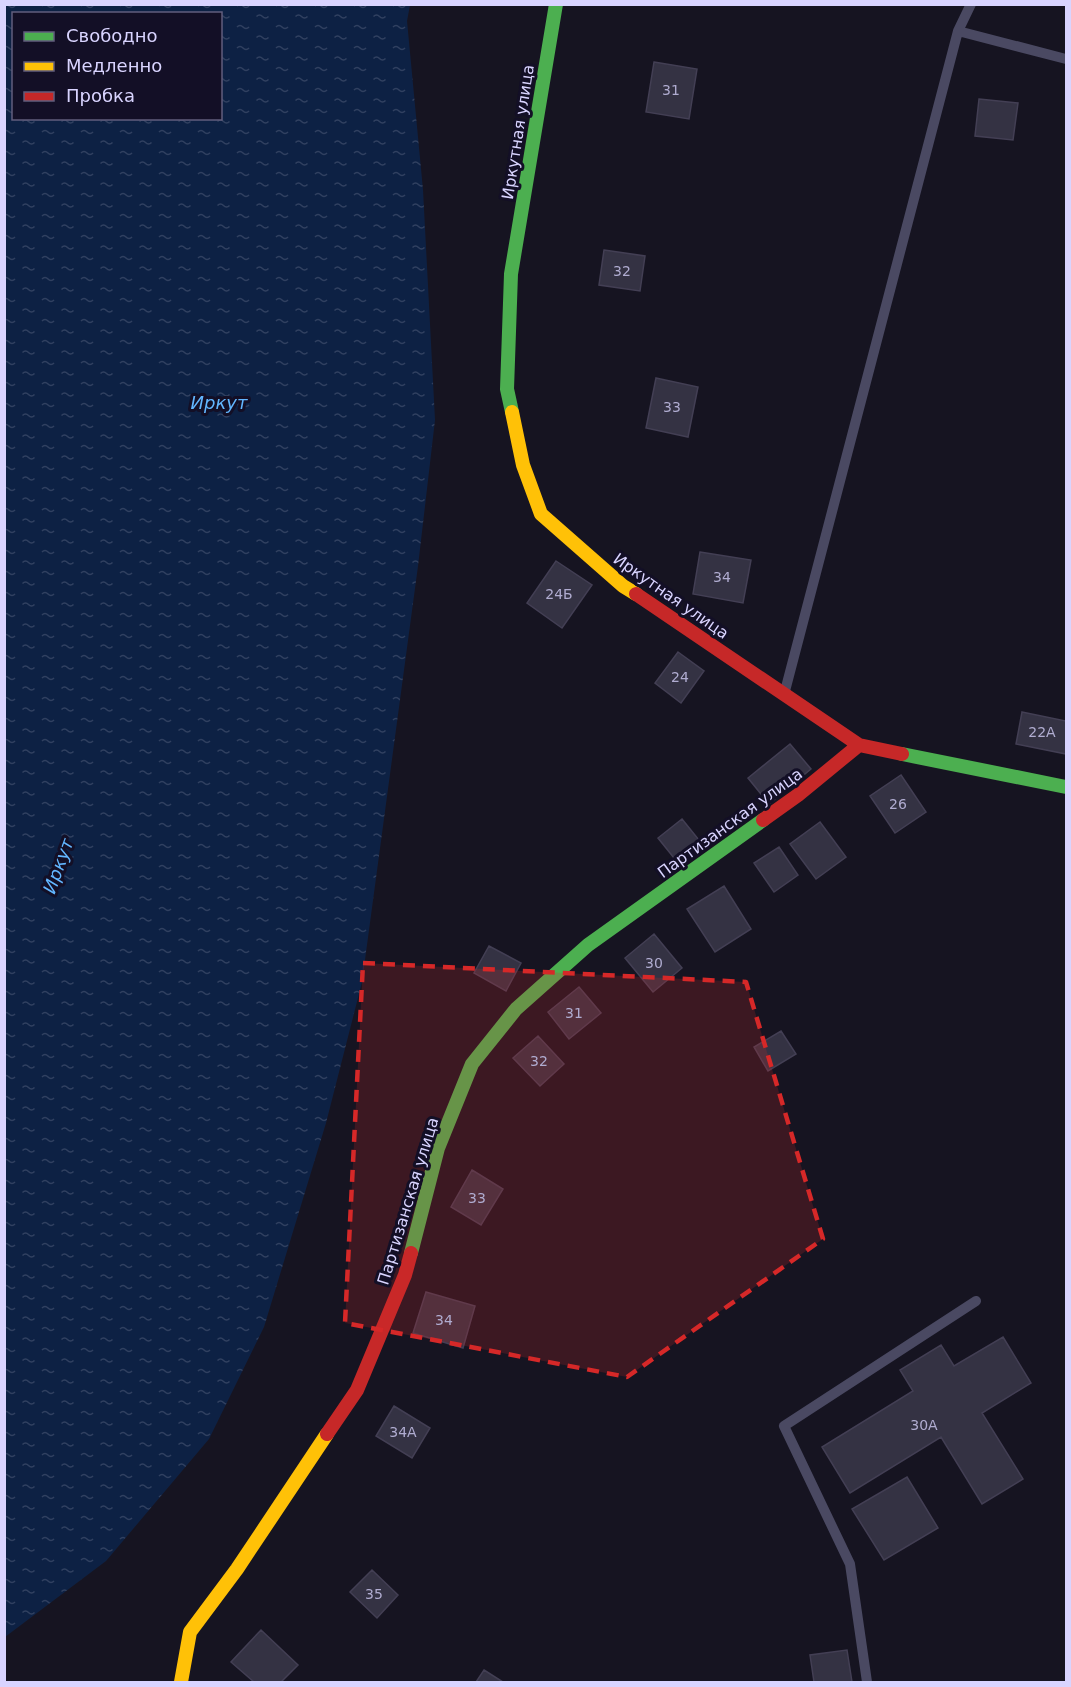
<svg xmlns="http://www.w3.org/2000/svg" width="1071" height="1687" font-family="'DejaVu Sans',sans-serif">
	<defs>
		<pattern id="water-ripples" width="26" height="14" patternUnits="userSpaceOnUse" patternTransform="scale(1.5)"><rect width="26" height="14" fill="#0d2144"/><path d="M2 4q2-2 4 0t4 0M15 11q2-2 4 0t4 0" fill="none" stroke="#304060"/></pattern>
	</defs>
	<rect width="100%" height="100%" fill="#161421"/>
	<!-- water -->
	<path fill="url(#water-ripples)" fill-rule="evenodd" d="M5,4L410,5L407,21L423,190L435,420L418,566L362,982L326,1123L264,1327L209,1439L106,1561L5,1637ZM14,14H220V118H14Z"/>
	<!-- building -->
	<path fill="#343243" stroke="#433f54" stroke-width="1.5" d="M654,62L697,69L689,119L646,112Z
		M979,99L1018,103L1013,140L975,136Z
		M604,250L645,256L640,291L599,285Z
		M656,378L698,387L688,437L646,428Z
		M700,552L751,560L743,603L693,594Z
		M556,561L592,585L562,628L527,603Z
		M678,652L704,671L681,703L655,683Z
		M1022,712L1066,721V754L1016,744Z
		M790,744L811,769L769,804L748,778Z
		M901,775L926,812L895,833L870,796Z
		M682,819L699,840L674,858L658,838Z
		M820,822L846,857L816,879L790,844Z
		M779,847L798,875L774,892L754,863Z
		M724,886L751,929L715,952L687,909Z
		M654,934L682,968L653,992L625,958Z
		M489,946L521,963L506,991L474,973Z
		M579,987L601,1013L569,1039L548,1012Z
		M781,1031L796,1054L768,1071L754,1047Z
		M538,1036L564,1064L540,1086L513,1058Z
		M472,1170L503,1189L481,1225L451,1207Z
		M426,1292L475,1306L463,1348L413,1333Z
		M1003,1337L1031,1383L982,1413L1023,1479L982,1504L941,1437L850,1493L822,1447L913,1391L900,1370L941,1345L954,1366Z
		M394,1406L430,1428L412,1458L376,1436Z
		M907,1477L938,1528L884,1560L852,1509Z
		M372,1570L398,1595L377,1618L350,1592Z
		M261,1630L298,1665L281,1682H254L231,1662Z
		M847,1650L852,1682H814L810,1655Z
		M484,1670L503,1682H476Z"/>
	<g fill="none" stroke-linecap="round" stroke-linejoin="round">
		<!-- lane -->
		<path stroke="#4a4962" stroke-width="10" d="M958,31L1066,59
			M785,691L958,31L971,4
			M867,1682L850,1564L784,1426L976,1301"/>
		<!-- fast -->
		<path stroke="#4caf50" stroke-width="14" d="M512,412L507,389L511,274L556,4
			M902,754L1066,787
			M411,1253L438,1148L472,1064L516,1009L588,945L763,820"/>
		<!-- slow -->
		<path stroke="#ffc107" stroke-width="14" d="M512,412L523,465L541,514L623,586L636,594
			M181,1682L190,1632L237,1569L327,1434"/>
		<!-- jam -->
		<path stroke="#c62828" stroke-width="14" d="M636,594L859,745L902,754
			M763,820L798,795L859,745
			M327,1434L357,1390L405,1275L411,1253"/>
	</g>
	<!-- marked area -->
	<path fill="#d62828" fill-opacity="0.2" stroke="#d62828" stroke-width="4.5" stroke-dasharray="12 8" stroke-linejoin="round" d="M363,963L746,982L823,1239L627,1377L345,1323Z"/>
	<g text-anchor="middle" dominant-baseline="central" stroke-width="6" stroke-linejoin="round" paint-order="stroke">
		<!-- number labels -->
		<g font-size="14" fill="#b0acd0">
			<text x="671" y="90">31</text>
			<text x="622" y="271">32</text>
			<text x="672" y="407">33</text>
			<text x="722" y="577">34</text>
			<text x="559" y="594">24Б</text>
			<text x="680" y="677">24</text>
			<text x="1042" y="732">22А</text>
			<text x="898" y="804">26</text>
			<text x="654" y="963">30</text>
			<text x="574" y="1013">31</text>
			<text x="539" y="1061">32</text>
			<text x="477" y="1198">33</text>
			<text x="444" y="1320">34</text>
			<text x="924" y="1425">30А</text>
			<text x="403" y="1432">34А</text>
			<text x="374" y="1594">35</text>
		</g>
		<!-- street labels -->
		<g font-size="16" fill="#d9d4ff" stroke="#130f26">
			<text transform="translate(518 132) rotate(-81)">Иркутная улица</text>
			<text transform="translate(671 596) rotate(35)">Иркутная улица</text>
			<text transform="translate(730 823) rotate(-36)">Партизанская улица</text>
			<text transform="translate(408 1201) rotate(-73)">Партизанская улица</text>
		</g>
		<!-- water labels -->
		<g font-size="18" font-style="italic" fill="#62b6ff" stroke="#130f26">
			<text x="219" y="402">Иркут</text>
			<text transform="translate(58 866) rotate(-70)">Иркут</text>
		</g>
	</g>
	<!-- border -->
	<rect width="1071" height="1687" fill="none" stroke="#d9d4ff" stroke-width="12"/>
	<!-- legend -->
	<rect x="12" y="12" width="210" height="108" fill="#130f26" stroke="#625e7d" stroke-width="1.5"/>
	<rect x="24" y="32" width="30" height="9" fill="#4caf50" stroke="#625e7d" stroke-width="1.5"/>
	<text x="66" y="42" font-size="18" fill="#d9d4ff">Свободно</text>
	<rect x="24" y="62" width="30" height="9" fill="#ffc107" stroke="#625e7d" stroke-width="1.5"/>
	<text x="66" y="72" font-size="18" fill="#d9d4ff">Медленно</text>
	<rect x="24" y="92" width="30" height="9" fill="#c62828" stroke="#625e7d" stroke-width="1.5"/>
	<text x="66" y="102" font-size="18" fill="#d9d4ff">Пробка</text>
</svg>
